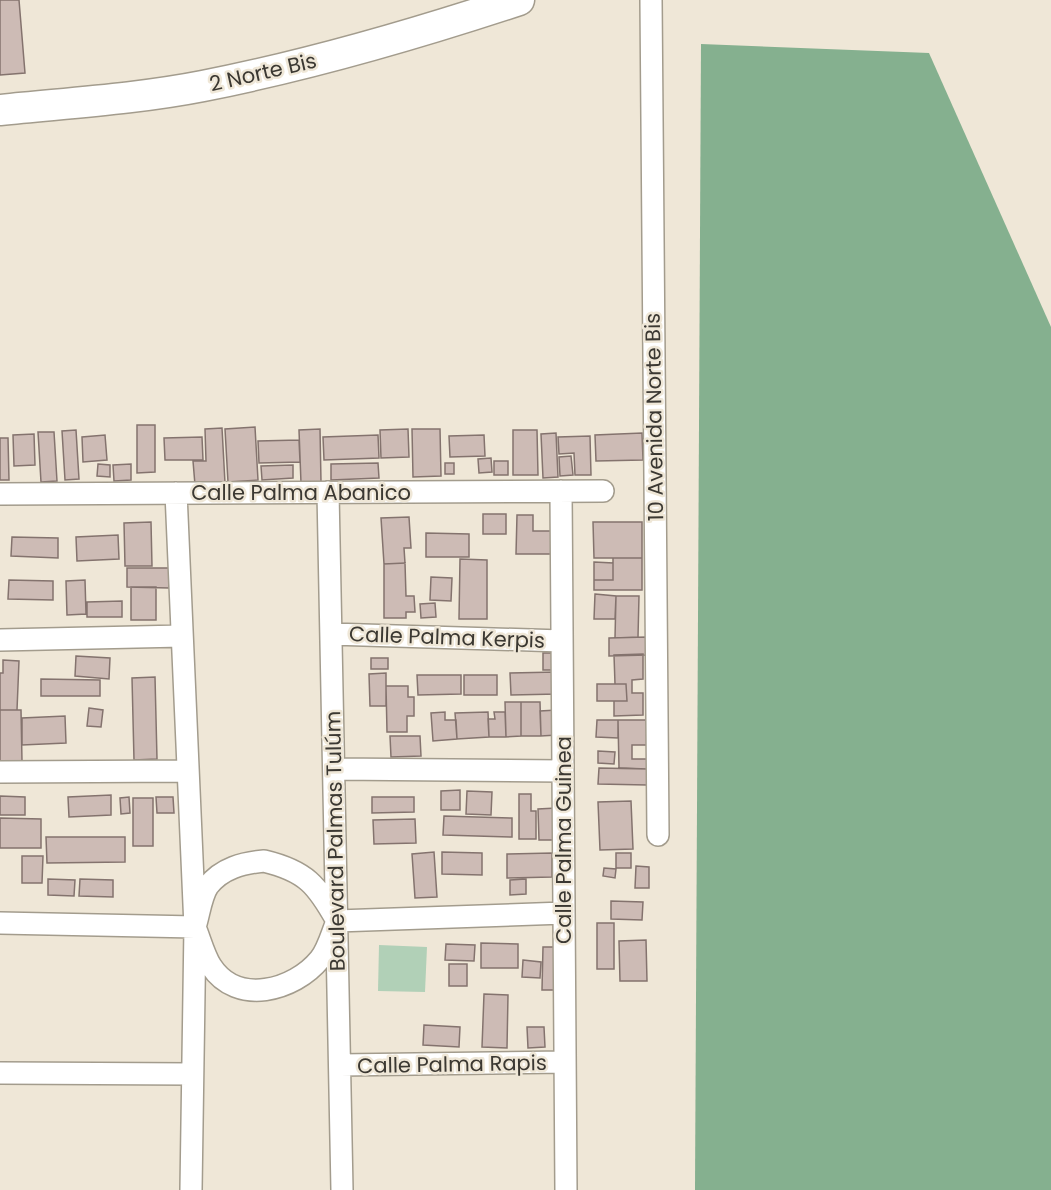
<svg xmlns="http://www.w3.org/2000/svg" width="1051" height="1190" font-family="Poppins,sans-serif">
	<rect width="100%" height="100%" fill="#efe7d7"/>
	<!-- green -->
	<path fill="#b1d0b7" d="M379,945L427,947L425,992L378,991Z"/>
	<!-- forest -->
	<path fill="#85b08f" d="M701,44L929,53L1051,327V1190H695Z"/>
	<!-- building -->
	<path fill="#cdbbb5" stroke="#84736e" stroke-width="1.5" d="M0,0H19L25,73L0,75Z
		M137,425H155V472L137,473Z
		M255,427L258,480L228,482L225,429Z
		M222,428L225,483L195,485L193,461H206L205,429Z
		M320,429L321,482L301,483L299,430Z
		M408,429L409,457L381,458L380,430Z
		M412,429H440L441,476L413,477Z
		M76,430L79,479L65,480L62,431Z
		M513,430H537L538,475H513Z
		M38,432H54L57,481L41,482Z
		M556,433L558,477L543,478L541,434Z
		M642,433L643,460L596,461L595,435Z
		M34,434L35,465L14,466L13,435Z
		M105,435L107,460L83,462L82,437Z
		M378,435L379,458L324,460L323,437Z
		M484,435L485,456L450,457L449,436Z
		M590,436L591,475H575L574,453L559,454L558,437Z
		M202,437L203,460H165L164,438Z
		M0,438H8L9,480H0Z
		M299,440L300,462L259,463L258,441Z
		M571,456L573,475L560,476L559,457Z
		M491,458L492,472L479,473L478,459Z
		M494,461H508V475H494Z
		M378,463L379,478L331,480V464Z
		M445,463H454V474H445Z
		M98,464L110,465V477L97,476Z
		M131,464V480L114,481L113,465Z
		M293,465V478L262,480L261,466Z
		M483,514H506V534H483Z
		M517,515H533V531H554L553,554H516Z
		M409,517L411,548H404L405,563L384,564L381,518Z
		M151,522L152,566H125L124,523Z
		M593,522H642V558H594Z
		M426,533L469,534V557H426Z
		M118,535L119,559L77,561L76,537Z
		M12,537L58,538V558L11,556Z
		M613,558H642V590H594V580H613Z
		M460,559L487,560V619H459Z
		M594,562L613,563V580H594Z
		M405,563L406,596H414L415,612H406V618H384V564Z
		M127,568H169V588L127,587Z
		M431,577L452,578L451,601L430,600Z
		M9,580L53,581V600L8,599Z
		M85,580L86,614L67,615L66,581Z
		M131,587H156V620H131Z
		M595,594L616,596L615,619H594Z
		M616,596H639L638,637L615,638Z
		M122,601V617H87V602Z
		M435,603L436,617L421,618L420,604Z
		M647,637V655L609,656V638Z
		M543,653H555V670H543Z
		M643,654V679L632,680V693H643V715L614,716V701H627L626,684H615L614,655Z
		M76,656L110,658L109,679L75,676Z
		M371,658H388V669H371Z
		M3,660L19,661L17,710H0V673H3Z
		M557,672L558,694L511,695L510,673Z
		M386,673V706H370L369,674Z
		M417,675H461V694L418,695Z
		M464,675H497V695H464Z
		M155,677L157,759L134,760L132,678Z
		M41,679L100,680V696H41Z
		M597,684H626L627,701H597Z
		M386,686H408V697H414V716H407V732H387Z
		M505,702H521V736L506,737Z
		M521,702H540L541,736H521Z
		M89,708L103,710L101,727L87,726Z
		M0,710H21L22,761H0Z
		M557,710V735L541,736L540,711Z
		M445,712V720H456L457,739L433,741L431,713Z
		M488,712L489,737L457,739L455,713Z
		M494,712H505L506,737H489L488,719H495Z
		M65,716L66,743L22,745V718Z
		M597,720H618V738L596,737Z
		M618,720H648V745H632V759H647L648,769L619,768Z
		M390,736H420L421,756L391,757Z
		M598,751L615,752L614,764L598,763Z
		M599,768L648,769L647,785L598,784Z
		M460,790V810H441V791Z
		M467,791L492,792L491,815L466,814Z
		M519,794H531V811H536V839H519Z
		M111,795V815L69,817L68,797Z
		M0,796L25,797V815H0Z
		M129,797L130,813L121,814L120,798Z
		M156,797H173L174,813H157Z
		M372,797H414V812L372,813Z
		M133,798H153V846H133Z
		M631,801L633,849L600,850L598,802Z
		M556,808L557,840H539L538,809Z
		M444,816L512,818V837L443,835Z
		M0,818L41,819V848H0Z
		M415,819L416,843L374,844L373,820Z
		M46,837H125V862L47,863Z
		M434,852L437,897L415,898L412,854Z
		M442,852L482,853V875L442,874Z
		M552,853V877L507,878V854Z
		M616,853H631V868H616Z
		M22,856H43L42,883H22Z
		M636,866L649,867V888H635Z
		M604,868L616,869L615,878L603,876Z
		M48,879L75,880L74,896L48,895Z
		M80,879L113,880V897L79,896Z
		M526,879V894L510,895V880Z
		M611,901L643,902L642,920L611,919Z
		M597,923H614V969H597Z
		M646,940L647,981H620L619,941Z
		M481,943L518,944V968H481Z
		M446,944L475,945L474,961L445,960Z
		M543,947H559L558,990H542Z
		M523,960L541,962L540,978L522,977Z
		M449,964H467V986H449Z
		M484,994L508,995L507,1048L482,1047Z
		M424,1025L460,1027L459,1047L423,1045Z
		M527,1027H544L545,1047L528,1048Z"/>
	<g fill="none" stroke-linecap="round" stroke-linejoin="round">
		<defs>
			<path id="street" d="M651,0L658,835
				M561,491L566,1190
				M328,492L342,1190
				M176,493L195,927L191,1190
				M0,494L603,491
				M331,634L562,641
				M0,640L182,636
				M334,769L563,771
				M0,772L188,771
				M264,861C306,871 317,885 337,921C332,933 328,949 320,959C294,991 237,1006 211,966C204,955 200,939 195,927C199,915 201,896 208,886C222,868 243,863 264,861Z
				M337,921L564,913
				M0,923L195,927
				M340,1065L565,1062
				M0,1073L192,1074"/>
			<path id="secondary" d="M0,110C67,103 137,99 203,86C310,65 416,34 519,0"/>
		</defs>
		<!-- street casing -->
		<use href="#street" stroke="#a39c8d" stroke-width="24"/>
		<!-- secondary casing -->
		<use href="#secondary" stroke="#a39c8d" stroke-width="33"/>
		<!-- street -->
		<use href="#street" stroke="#fff" stroke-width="21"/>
		<!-- secondary -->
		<use href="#secondary" stroke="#fff" stroke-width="30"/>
	</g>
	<g text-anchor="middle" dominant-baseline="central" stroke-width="5" stroke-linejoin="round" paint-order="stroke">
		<!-- street labels -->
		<g font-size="21" fill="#3b3832" stroke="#efe7d7">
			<text transform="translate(263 72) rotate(-13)">2 Norte Bis</text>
			<text transform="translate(654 417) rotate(-91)">10 Avenida Norte Bis</text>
			<text x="301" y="492">Calle Palma Abanico</text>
			<text transform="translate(447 637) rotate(2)">Calle Palma Kerpis</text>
			<text transform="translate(563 840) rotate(-90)">Calle Palma Guinea</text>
			<text transform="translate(335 841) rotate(-91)">Boulevard Palmas Tulúm</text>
			<text transform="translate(452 1064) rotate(-1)">Calle Palma Rapis</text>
		</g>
	</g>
</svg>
